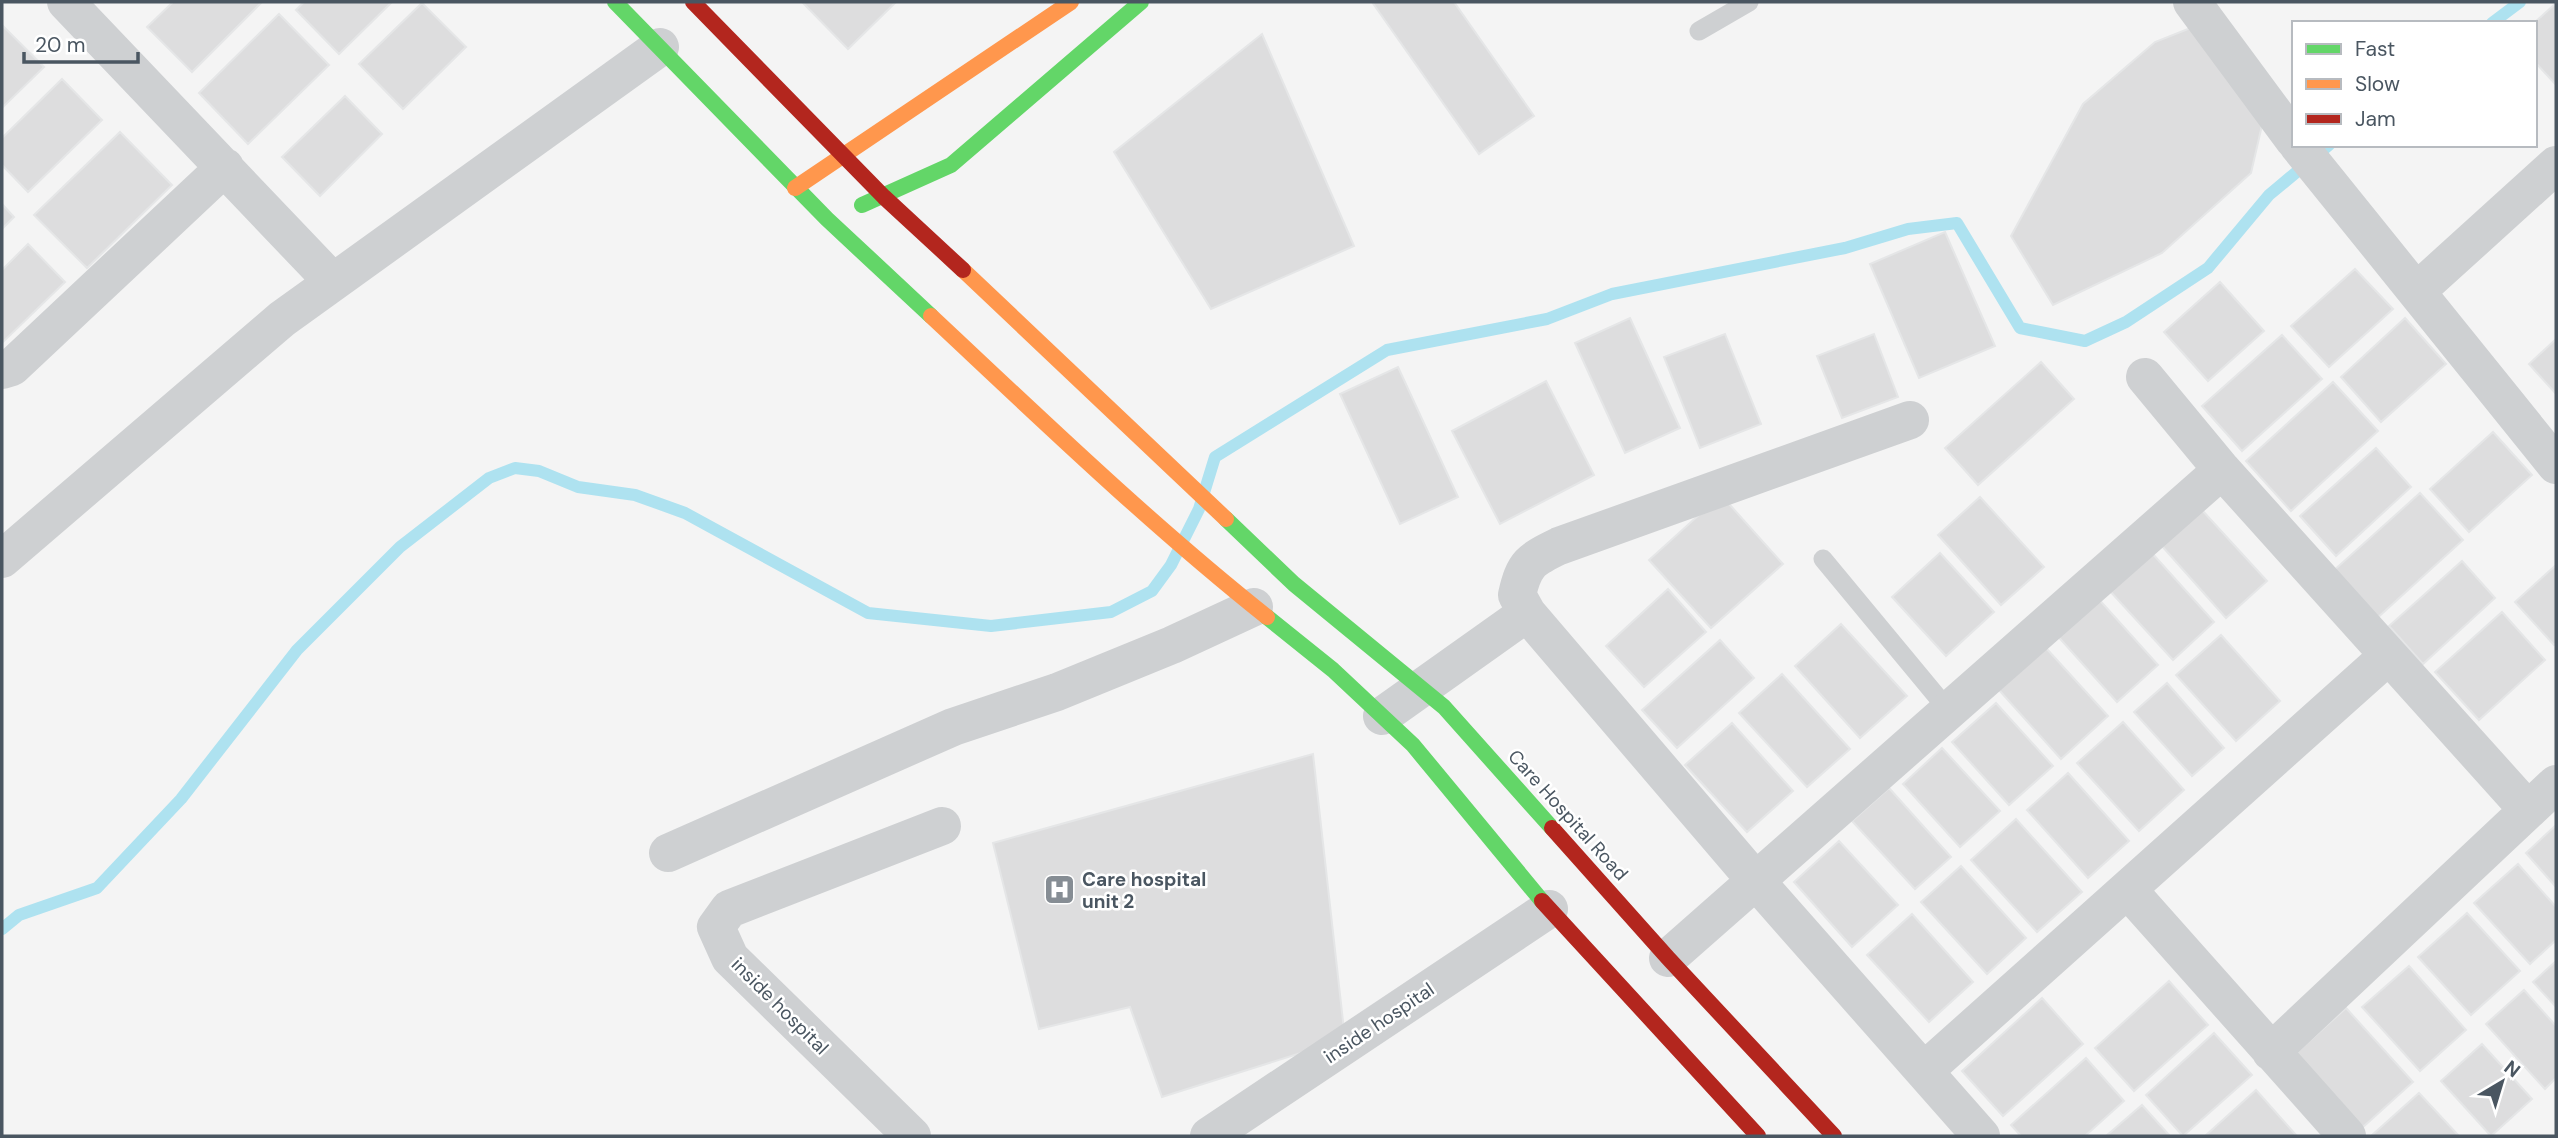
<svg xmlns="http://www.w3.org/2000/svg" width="2558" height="1138" font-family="'DM Sans',sans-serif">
	<rect width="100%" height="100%" fill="#f4f4f4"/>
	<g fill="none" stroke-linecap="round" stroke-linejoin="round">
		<!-- stream -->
		<path stroke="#aee2f0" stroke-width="12" d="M2492,23L2520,2
			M2,929L19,915L97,888L181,799L297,650L400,547L489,478L515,468L539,471L578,487L635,495L685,513L868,613L991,626L1111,612L1152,591L1171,565L1199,509L1215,457L1387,350L1547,319L1612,294L1845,248L1908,229L1957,223L2020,328L2085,341L2126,322L2208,268L2269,195L2329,145"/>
	</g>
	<!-- building -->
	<path fill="#ddddde" stroke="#e5e6e7" stroke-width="2" d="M173,2H262L192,72L147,27Z
		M304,2H392L339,54L296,10Z
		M802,2H896L848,49Z
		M1372,2H1454L1534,116L1479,154Z
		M422,3L466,47L403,109L359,64Z
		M2556,3V85L2535,62L2534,23Z
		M279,14L329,65L248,144L199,93Z
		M2,25L44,67L2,108Z
		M2193,27L2263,121L2251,173L2162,253L2053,305L2011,236L2083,104L2155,42Z
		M1262,34L1354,246L1211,309L1114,152Z
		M62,79L102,120L28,192L2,165V138Z
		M345,96L382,134L320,196L282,157Z
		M120,132L172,185L87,268L34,215Z
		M2,204L14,217L2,229Z
		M1945,232L1995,346L1919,378L1870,264Z
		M28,244L65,282L2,343V270Z
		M2355,269L2393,309L2329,367L2291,326Z
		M2220,282L2264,331L2208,381L2164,332Z
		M1630,318L1680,428L1625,453L1575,343Z
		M2405,318L2446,364L2381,422L2341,377Z
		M1725,334L1761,424L1700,448L1664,357Z
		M1874,334L1898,397L1842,418L1817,356Z
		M2282,335L2322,379L2242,451L2202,406Z
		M2556,339V394L2529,364Z
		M2041,362L2074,399L1978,485L1945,448Z
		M1398,367L1458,497L1400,524L1340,394Z
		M1546,381L1594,475L1500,524L1452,431Z
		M2333,382L2378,431L2291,511L2246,461Z
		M2493,432L2532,475L2469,532L2430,489Z
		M2376,448L2411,487L2336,556L2300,516Z
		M2420,493L2463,540L2375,620L2332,572Z
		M1721,495L1783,564L1711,628L1649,560Z
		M1980,497L2044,567L2001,605L1938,535Z
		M2201,509L2267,581L2226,618L2161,545Z
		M2151,552L2214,622L2173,660L2109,590Z
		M1940,553L1994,612L1946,656L1892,597Z
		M2462,561L2495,598L2423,664L2389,626Z
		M2556,565V643L2554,645L2515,602Z
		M1668,589L1706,632L1644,687L1606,646Z
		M2095,595L2158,665L2117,702L2054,632Z
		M2502,612L2545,660L2479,720L2435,672Z
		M1841,624L1907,696L1860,738L1795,666Z
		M2221,635L2280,701L2236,741L2176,675Z
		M1720,640L1754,678L1677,748L1642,710Z
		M2046,648L2108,716L2061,759L1999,690Z
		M1782,674L1850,749L1807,787L1739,713Z
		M2167,683L2224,748L2192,776L2134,712Z
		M1996,703L2053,766L2009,805L1952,742Z
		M2123,722L2184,790L2139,831L2077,763Z
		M1732,723L1793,791L1747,832L1685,765Z
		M1942,748L2000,811L1960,847L1903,784Z
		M1313,754L1345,1039L1162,1097L1130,1007L1039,1029L993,843Z
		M2068,773L2129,841L2088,878L2027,810Z
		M1889,788L1951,857L1915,889L1852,821Z
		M2016,819L2082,892L2037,932L1971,860Z
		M2556,825V887L2526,853Z
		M1839,841L1898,905L1852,947L1794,882Z
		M2518,864L2556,907V940L2530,964L2474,903Z
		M1961,866L2026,938L1987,974L1921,902Z
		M2467,913L2520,971L2471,1015L2418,957Z
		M1912,914L1973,982L1929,1022L1867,955Z
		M2556,961V1007L2533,982Z
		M2409,966L2466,1030L2420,1071L2362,1007Z
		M2169,981L2208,1025L2134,1091L2095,1048Z
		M2524,990L2556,1026V1078L2545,1089L2486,1024Z
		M2042,998L2083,1044L2003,1116L1962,1071Z
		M2346,1008L2413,1082L2363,1127L2296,1053Z
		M2214,1033L2252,1075L2183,1136L2146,1095Z
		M2482,1044L2532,1099L2491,1136L2441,1081Z
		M2086,1058L2124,1101L2085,1136H2021L2011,1125Z
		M2256,1090L2296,1135L2294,1136H2205Z
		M2419,1093L2459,1136H2371Z
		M2142,1105L2170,1136H2106Z"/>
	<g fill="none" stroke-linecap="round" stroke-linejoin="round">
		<!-- lane -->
		<path stroke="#ced0d2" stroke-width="19" d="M1699,31L1749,2
			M1823,559L1949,711"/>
		<!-- street -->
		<path stroke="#ced0d2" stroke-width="38" d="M66,2L332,281
			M2192,2L2294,140
			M2298,145L2556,465
			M2417,291L2556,165
			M2,370L12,367L225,167
			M2145,377L2222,470L2528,810
			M1910,420L1559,546C1530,560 1524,564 1517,595L1527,613L1756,881L1981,1136
			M2,559L282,319L660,47
			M1382,716L1527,613
			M668,853L953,727L1057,692L1172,645L1254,607
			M2128,890L2347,1136
			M1668,958L2222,470
			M2271,1052L2556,784
			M1924,1071L2388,656
			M912,1136L730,958L716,927L729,909L942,826
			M1209,1136L1549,909"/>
		<!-- fast -->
		<path stroke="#63d668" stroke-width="16" d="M615,2L827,219L931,316
			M862,205L951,165L1141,2
			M1226,519L1294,584L1444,707L1552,828
			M1267,617L1333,670L1413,745L1542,901"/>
		<!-- slow -->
		<path stroke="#ff974d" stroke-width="16" d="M795,188L1071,2
			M963,270L1226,519
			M931,316C1041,419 1149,523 1267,617"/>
		<!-- jam -->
		<path stroke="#b3261e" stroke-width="16" d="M693,2L884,197L963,270
			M1552,828L1668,958L1834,1136
			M1542,901L1758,1136"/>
	</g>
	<!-- icons -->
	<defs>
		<symbol id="hospital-square" viewBox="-11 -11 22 22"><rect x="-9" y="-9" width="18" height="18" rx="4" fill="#868d94" stroke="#fff"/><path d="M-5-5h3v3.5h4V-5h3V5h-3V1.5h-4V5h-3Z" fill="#fff"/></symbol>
	</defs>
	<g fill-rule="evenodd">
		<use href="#hospital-square" x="1042" y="872" width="35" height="35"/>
	</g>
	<g text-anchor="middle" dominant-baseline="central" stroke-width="5" stroke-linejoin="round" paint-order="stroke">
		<!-- street labels -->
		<g font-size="19" fill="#4a5661" stroke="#fff">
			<text transform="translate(1568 815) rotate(48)">Care Hospital Road</text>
			<text transform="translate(780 1006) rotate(45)">inside hospital</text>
			<text transform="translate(1379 1023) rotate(-34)">inside hospital</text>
		</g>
		<!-- poi labels -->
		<g font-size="19" font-weight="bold" fill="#4a5661" stroke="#fff" text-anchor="start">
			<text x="1082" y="879">Care hospital<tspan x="1082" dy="22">unit 2</tspan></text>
		</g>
	</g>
	<!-- border -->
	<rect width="2558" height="1138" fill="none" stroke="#4a5661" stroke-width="7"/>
	<!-- legend -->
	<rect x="2292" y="21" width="245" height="126" fill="#ffffff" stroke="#b7bbc0" stroke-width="2"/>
	<rect x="2306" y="44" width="35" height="10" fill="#63d668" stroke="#b7bbc0" stroke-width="2"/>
	<text x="2355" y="56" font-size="21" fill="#4a5661">Fast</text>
	<rect x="2306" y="79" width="35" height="10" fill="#ff974d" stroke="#b7bbc0" stroke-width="2"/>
	<text x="2355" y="91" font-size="21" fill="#4a5661">Slow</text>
	<rect x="2306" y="114" width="35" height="10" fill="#b3261e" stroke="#b7bbc0" stroke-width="2"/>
	<text x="2355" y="126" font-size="21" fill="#4a5661">Jam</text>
	<!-- north arrow -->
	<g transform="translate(2502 1082) rotate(38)" stroke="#ffffff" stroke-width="5" paint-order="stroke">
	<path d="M0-5L12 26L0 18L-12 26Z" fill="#4a5661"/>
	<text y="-10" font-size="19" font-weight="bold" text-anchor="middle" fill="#4a5661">N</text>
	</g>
	<!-- scale -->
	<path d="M24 52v10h114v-10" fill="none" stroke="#4a5661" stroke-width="3.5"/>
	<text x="35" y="52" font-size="21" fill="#4a5661" stroke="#ffffff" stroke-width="5" paint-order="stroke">20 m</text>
</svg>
